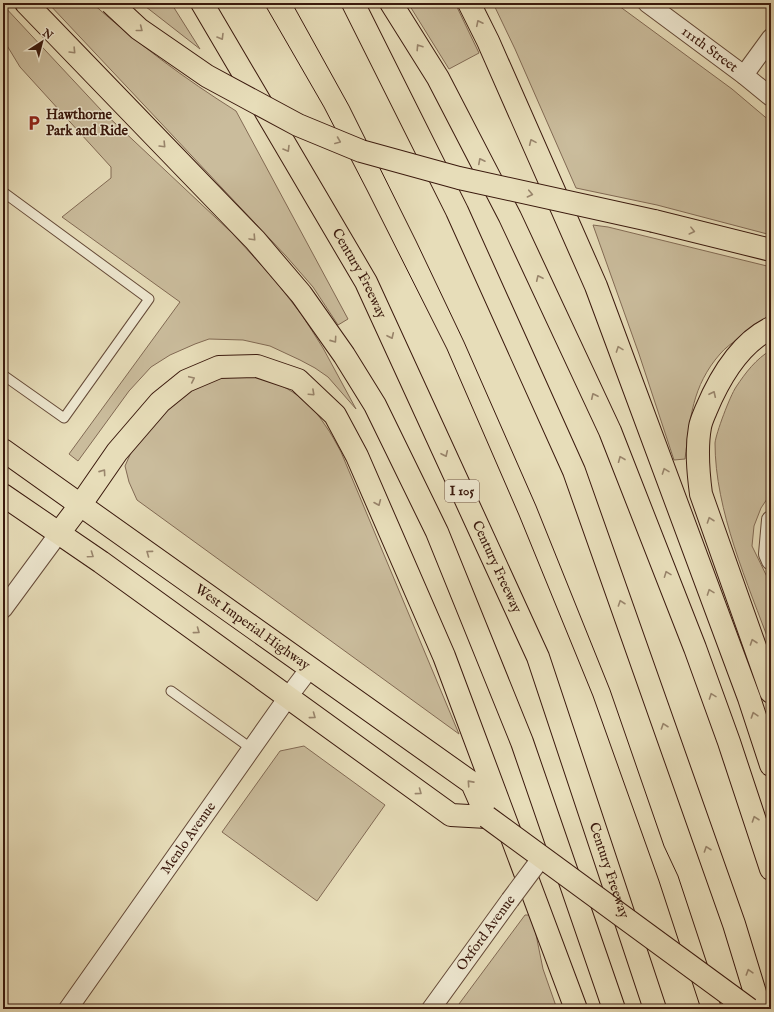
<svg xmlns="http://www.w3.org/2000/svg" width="774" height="1012" font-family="'IM FELL English',serif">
	<rect width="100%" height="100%" fill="#e7ddb9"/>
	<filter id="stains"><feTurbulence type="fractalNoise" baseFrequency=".005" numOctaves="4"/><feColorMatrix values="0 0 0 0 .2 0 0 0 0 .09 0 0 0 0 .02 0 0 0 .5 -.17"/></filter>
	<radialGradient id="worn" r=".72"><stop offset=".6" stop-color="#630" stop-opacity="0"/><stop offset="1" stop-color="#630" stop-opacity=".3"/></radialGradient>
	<!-- green -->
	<path fill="#cabc9c" stroke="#826a54" d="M48,3H92C137,43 185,79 236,111L348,319L338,325L313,287L286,256Z
		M141,3H171L200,49Z
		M408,3H455L479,53L449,69Z
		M493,3H615L732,89L771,122V235L657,205L576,188L515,49Z
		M3,5L101,110L232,233L273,278L302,315L323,348L356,409L328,377L315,368L300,360L270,346L243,340L209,339L195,344L170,355L151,367L129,391L78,461L69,454L180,302L62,217L111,178V167L20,67L3,39Z
		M593,225L608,227L771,267V315C759,321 749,329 739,338C732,343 725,348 720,354C692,386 690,419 685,459L674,460L639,354Z
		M771,350V493L761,508L754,526L752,546L771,585V647C748,584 715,511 715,443C716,433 730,396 736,387C746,372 756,359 771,350Z
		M224,376C232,376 241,375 249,376C280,380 308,398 325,425C331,433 336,443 341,452L459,734L137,500L129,482L125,466L133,448L181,394Z
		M304,746L385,805L317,901L222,832L280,751Z
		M525,915H532L543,969L557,1009H462L459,1004Z"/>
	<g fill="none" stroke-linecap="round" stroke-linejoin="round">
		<defs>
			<path id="lane" d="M3,192L149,299L64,418L3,375
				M171,691L252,749"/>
			<g id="street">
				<path id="s1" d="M647,3L744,75L771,97"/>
				<path d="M744,75L771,38"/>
				<path d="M771,520L768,554L771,561"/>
				<path d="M3,609L59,533"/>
				<path id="s2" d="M68,1009L288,697L310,668"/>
				<path d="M431,1009L510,900"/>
			</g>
			<g id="primary">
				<path id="s3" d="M3,450L472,783L487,817L451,815L101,562L3,495"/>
				<path d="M59,533L81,504"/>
			</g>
			<g id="highway">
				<path d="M26,3L255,240L301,294L344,355L375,405L437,532L522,742L614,1009"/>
				<path id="s4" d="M202,3L366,282L538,657L655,1009"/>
				<path d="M353,3L457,211L574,471L734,924L760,1009"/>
				<path d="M391,3L438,78L510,217L610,431L695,648L729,742L771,869"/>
				<path d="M469,3L488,41L596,286L749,698L771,765"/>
				<path d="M654,221L771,250"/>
				<path d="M771,328C740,343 719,379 706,410C704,415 701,421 700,427C696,449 698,471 701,494L771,692"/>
				<path d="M81,504L117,452L160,402L186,381L219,367L257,366L298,380L335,415L357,456L444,656L576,1009"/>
			</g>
		</defs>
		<!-- lane casing -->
		<use href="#lane" stroke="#654a38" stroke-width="11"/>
		<!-- street casing -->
		<use href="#street" stroke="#654a38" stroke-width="20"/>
		<!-- primary casing -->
		<use href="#primary" stroke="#3a190d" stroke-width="24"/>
		<!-- highway casing -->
		<use href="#highway" stroke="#3a190d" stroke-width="24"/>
		<!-- lane -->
		<use href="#lane" stroke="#efe9d2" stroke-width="9"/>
		<!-- street -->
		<use href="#street" stroke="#efe9d2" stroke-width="18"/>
		<!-- primary -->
		<use href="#primary" stroke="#e7ddb9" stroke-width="22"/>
		<!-- highway -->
		<use href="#highway" stroke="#e7ddb9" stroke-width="22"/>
		<!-- tram -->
		<path stroke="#3a190d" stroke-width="1" d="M264,3L324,107L367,190L447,349L519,515L593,696L659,881L701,1009
			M292,3L349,106L416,241L464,342L536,506L610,690L664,846L678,876L722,1009"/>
		<defs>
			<path id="street-bridge" d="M510,900L542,857"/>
			<path id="primary-bridge" d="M487,817L749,1009"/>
			<path id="highway-bridge" d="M111,3L139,29L207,76L298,125L361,151L459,178L654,221"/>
		</defs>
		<!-- street-bridge casing -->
		<use href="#street-bridge" stroke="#654a38" stroke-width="20" stroke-linecap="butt"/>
		<!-- primary-bridge casing -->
		<use href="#primary-bridge" stroke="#3a190d" stroke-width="24" stroke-linecap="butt"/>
		<!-- highway-bridge casing -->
		<use href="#highway-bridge" stroke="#3a190d" stroke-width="24" stroke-linecap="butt"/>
		<!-- street-bridge -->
		<use href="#street-bridge" stroke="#efe9d2" stroke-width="18"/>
		<!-- primary-bridge -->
		<use href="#primary-bridge" stroke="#e7ddb9" stroke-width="22"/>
		<!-- highway-bridge -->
		<use href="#highway-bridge" stroke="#e7ddb9" stroke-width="22"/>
	</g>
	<!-- one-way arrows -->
	<defs><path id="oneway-chevron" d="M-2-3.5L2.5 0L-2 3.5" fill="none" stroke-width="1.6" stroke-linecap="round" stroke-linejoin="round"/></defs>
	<g stroke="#99856c">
		<use href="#oneway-chevron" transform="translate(479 23) rotate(-116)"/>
		<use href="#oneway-chevron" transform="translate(140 29) rotate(38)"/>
		<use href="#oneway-chevron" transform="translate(221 37) rotate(59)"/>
		<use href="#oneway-chevron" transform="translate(419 47) rotate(-123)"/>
		<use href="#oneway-chevron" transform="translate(73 51) rotate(46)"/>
		<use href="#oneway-chevron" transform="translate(338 141) rotate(22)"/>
		<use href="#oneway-chevron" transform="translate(532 142) rotate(-114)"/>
		<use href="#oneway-chevron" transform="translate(163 145) rotate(46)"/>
		<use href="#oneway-chevron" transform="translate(287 149) rotate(59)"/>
		<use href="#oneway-chevron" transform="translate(481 161) rotate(-117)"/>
		<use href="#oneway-chevron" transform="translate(530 194) rotate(12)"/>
		<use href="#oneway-chevron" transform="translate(692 231) rotate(14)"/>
		<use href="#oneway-chevron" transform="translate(253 238) rotate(47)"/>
		<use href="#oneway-chevron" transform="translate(539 278) rotate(-115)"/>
		<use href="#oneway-chevron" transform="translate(391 336) rotate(65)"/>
		<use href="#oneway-chevron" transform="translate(334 340) rotate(55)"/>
		<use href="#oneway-chevron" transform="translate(619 349) rotate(-110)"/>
		<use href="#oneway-chevron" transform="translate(192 379) rotate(-25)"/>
		<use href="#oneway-chevron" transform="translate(312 393) rotate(43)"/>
		<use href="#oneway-chevron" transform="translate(713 394) rotate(-65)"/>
		<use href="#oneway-chevron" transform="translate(594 396) rotate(-115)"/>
		<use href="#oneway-chevron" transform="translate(445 454) rotate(65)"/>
		<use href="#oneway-chevron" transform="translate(621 459) rotate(-112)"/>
		<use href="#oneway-chevron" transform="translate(665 471) rotate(-110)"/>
		<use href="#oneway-chevron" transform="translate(103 472) rotate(-55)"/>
		<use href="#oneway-chevron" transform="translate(378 503) rotate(67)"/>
		<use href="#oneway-chevron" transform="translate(710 520) rotate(-109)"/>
		<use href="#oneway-chevron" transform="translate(149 553) rotate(-144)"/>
		<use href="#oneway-chevron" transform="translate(91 555) rotate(35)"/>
		<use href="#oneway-chevron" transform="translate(667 574) rotate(-111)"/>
		<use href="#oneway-chevron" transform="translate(710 592) rotate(-110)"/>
		<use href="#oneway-chevron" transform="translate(621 603) rotate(-109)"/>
		<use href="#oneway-chevron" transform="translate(197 631) rotate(36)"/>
		<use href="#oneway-chevron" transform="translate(753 642) rotate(-109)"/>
		<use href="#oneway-chevron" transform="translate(712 696) rotate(-110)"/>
		<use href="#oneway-chevron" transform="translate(754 715) rotate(-108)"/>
		<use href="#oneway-chevron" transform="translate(313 716) rotate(36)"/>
		<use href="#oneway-chevron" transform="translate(664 726) rotate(-109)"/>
		<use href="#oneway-chevron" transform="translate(470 783) rotate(-132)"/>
		<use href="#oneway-chevron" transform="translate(419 792) rotate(36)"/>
		<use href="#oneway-chevron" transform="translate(755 819) rotate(-109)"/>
		<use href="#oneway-chevron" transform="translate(707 849) rotate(-109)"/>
		<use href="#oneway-chevron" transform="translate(749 972) rotate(-107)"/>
	</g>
	<!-- icons -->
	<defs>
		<symbol id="parking-bare" viewBox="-9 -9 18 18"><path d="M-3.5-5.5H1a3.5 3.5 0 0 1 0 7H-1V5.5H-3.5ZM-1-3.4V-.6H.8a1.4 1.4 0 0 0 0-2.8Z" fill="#8f2418" stroke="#efe9d2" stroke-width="2.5" paint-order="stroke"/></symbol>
	</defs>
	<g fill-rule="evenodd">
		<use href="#parking-bare" x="23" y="112" width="22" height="22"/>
	</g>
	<g text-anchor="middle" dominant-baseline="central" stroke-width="3" stroke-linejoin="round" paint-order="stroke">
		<!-- shield labels -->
		<rect fill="#efe9d2" stroke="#705748" stroke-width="1" x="445" y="480" width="34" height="22" rx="3"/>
		<g font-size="13" font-weight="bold" fill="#3a190d">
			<text x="462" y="491">I 105</text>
		</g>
		<!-- street labels -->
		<g font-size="14" fill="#3a190d" stroke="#efe9d2">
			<text stroke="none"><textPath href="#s1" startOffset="78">111th Street</textPath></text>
			<text stroke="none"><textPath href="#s4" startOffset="313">Century Freeway</textPath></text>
			<text stroke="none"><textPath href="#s4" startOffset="637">Century Freeway</textPath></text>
			<text stroke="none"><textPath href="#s3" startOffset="306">West Imperial Highway</textPath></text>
			<text stroke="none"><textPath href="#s2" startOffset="209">Menlo Avenue</textPath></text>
			<text stroke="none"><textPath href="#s4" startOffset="961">Century Freeway</textPath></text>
			<text transform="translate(486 933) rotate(-54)">Oxford Avenue</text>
		</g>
		<!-- poi labels -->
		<g font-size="14" font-weight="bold" fill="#3a190d" stroke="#efe9d2" text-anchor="start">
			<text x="46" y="115">Hawthorne<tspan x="46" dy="16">Park and Ride</tspan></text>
		</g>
	</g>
	<!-- margin -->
	<rect width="774" height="1012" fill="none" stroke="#e7ddb9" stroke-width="16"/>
	<rect x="4" y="4" width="766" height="1004" fill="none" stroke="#3a190d" stroke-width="2"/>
	<rect x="8" y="8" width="758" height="996" fill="none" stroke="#3a190d"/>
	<!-- north arrow -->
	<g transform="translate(42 42) rotate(36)" stroke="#efe9d2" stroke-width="3" paint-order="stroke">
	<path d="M0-3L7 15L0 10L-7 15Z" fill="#3a190d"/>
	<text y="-6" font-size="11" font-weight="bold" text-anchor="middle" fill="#3a190d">N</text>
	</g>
	<rect width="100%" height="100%" filter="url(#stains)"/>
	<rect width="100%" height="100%" fill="url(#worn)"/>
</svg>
